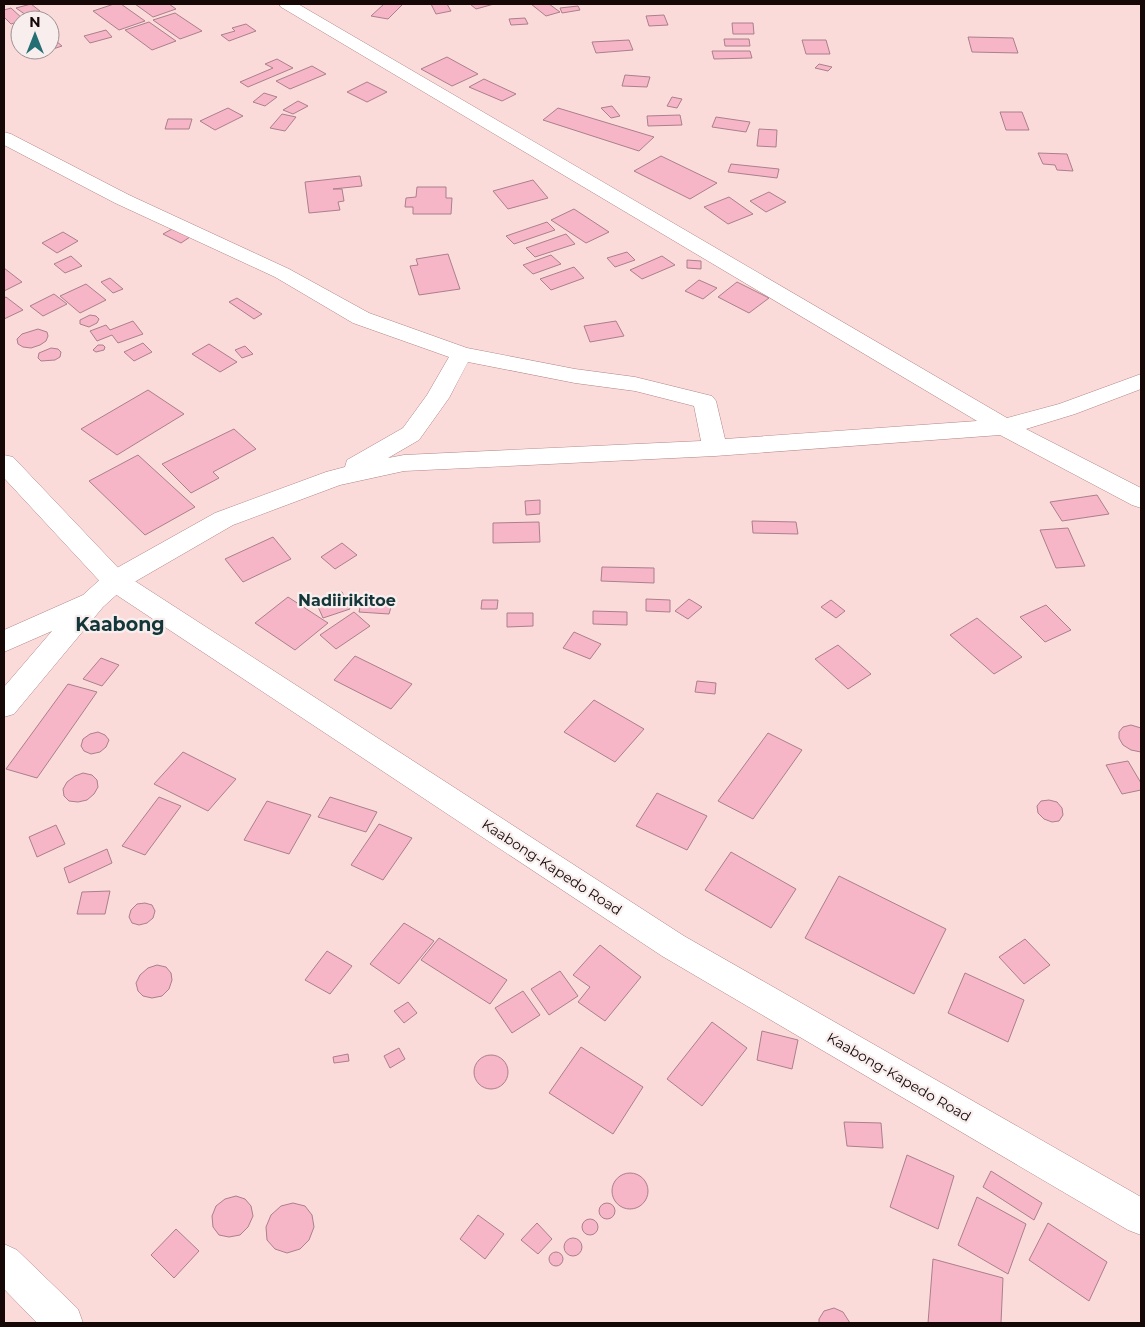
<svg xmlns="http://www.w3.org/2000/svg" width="1145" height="1327" font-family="Montserrat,sans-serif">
	<rect width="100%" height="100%" fill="#fadbda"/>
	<!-- building -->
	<path fill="#f7b6c8" stroke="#ab7f8b" d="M31,4L40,11L26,15L16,8Z
		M114,4H121L145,21L119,30L93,11Z
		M135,4H169L176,9L153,17Z
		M384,4H403L388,19L371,16Z
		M431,4H447L451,11L436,14Z
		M470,4H494L476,9Z
		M531,4H549L560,12L546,16Z
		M578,6L580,10L562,13L560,8Z
		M11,8L24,20L11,24L4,17V10Z
		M175,13L202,31L180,39L153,20Z
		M664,15L668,25L649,26L646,16Z
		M525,18L528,24L511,25L509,19Z
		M149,22L176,41L152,50L125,30Z
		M732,23H753L754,34H733Z
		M246,24L256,31L229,41L221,35L235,31L232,28Z
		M106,30L112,37L90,43L84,36Z
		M968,37L1013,38L1018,53L972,52Z
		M724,39H749L750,46H725Z
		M629,40L633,50L596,53L592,42Z
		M802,40H826L830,54H806Z
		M56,41L62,46L50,50V43Z
		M712,51H750L752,58L714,59Z
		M447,57L478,74L452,86L421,69Z
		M277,59L293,68L248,87L240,82L273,68L265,64Z
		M819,64L832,67L828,71L815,68Z
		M312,66L326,74L290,89L276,81Z
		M625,75L650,77L647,87L622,86Z
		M484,79L516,94L502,101L469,87Z
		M367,82L387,92L367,102L347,92Z
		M264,93L277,97L265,106L253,102Z
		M672,97L682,99L677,108L667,106Z
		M298,101L308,106L293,114L283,110Z
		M612,106L620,116L611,118L601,108Z
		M228,108L243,116L215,130L200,121Z
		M558,108L654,137L639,151L543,120Z
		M1000,112H1022L1029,130H1006Z
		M282,114L296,117L285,131L270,128Z
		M680,115L682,125L648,126L647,116Z
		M716,117L750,122L746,132L712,127Z
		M168,119H192L189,129H165Z
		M759,129L777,130L776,147L757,146Z
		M1038,153L1067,154L1073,171L1057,170L1055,165L1043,164Z
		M661,156L717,183L690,199L634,171Z
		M731,164L779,169L777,178L728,172Z
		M360,176L362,186L333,189H342L344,201L338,202L340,210L309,213L305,182Z
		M533,180L548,198L508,209L493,191Z
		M417,187H446V198H452L451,214H413V207H405L406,198L416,197Z
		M769,192L786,202L766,212L750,201Z
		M729,197L753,214L728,224L704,207Z
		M574,209L609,232L586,243L551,220Z
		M547,222L555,230L514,244L506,236Z
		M172,229L190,237L181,243L163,234Z
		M63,232L78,241L57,253L42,243Z
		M566,234L575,244L535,257L526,248Z
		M627,252L635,260L615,267L607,258Z
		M448,254L460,289L419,295L410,266L418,265L416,259Z
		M551,255L561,264L533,274L523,265Z
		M71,256L82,266L65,273L54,264Z
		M662,256L675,265L642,279L630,270Z
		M687,260L701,261V269L687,268Z
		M574,267L584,278L551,290L540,279Z
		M4,268L22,282L4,291Z
		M110,278L123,289L113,293L101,282Z
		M699,280L717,288L703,299L685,291Z
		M737,282L769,298L749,313L718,297Z
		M86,284L106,300L80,313L60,296Z
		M54,294L67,304L43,316L30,306Z
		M6,297L23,310L4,319V298Z
		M237,298L262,314L254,319L229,302Z
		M90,315L96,316L99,319L97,323L89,327L80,324V320Z
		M133,321L143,334L118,343L112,335L97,341L90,331L106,325L110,330Z
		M616,321L624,336L590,342L584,326Z
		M38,329L47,332L48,336L46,341L40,345L31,348L23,347L18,344L17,339L22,334Z
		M143,343L152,352L134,361L124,352Z
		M209,344L237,362L220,372L192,354Z
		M98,345H103L105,347L104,350L96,352L93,350Z
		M245,346L253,354L242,358L235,350Z
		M51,348L58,349L61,352L60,357L55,360L41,361L38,358L39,353Z
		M148,390L184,414L117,455L81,429Z
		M234,429L256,449L213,472L219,478L191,493L162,464Z
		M138,455L195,507L145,535L89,481Z
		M1097,495L1109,514L1062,521L1050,502Z
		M540,500V514L526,515L525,501Z
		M752,521L796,522L798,534L753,533Z
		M539,522L540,542L493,543V523Z
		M1068,528L1085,566L1056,568L1040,530Z
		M273,537L291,559L243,582L225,559Z
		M342,543L357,555L335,569L321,557Z
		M602,567L654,568V583L601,581Z
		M342,592L350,609L323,618L315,600Z
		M288,597L328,623L295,650L255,623Z
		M362,599L393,600L389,614L359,612Z
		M646,599L670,600V612L646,611Z
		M689,599L702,607L688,619L675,611Z
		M482,600H498L497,609H481Z
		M831,600L845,611L836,618L821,607Z
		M1046,605L1071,630L1045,642L1020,617Z
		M593,611L627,612V625L593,624Z
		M354,612L370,626L336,649L320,635Z
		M507,613H533V626L507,627Z
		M977,618L1022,657L994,674L950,635Z
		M574,632L601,644L590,659L563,648Z
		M838,645L871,674L848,689L815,659Z
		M355,656L412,684L391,709L334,680Z
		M101,658L119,665L102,686L83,679Z
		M697,681L716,683L715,694L695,692Z
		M68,684L97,692L37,778L6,769Z
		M594,700L644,729L615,762L564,732Z
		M1131,725L1141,728V752L1131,750L1123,745L1119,738V732L1123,727Z
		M98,732L105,735L109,740L106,747L100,752L91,754L84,751L81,746L83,739L90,734Z
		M768,733L802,750L753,819L718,801Z
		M183,752L236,779L208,811L154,784Z
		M1128,761L1141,783V790L1122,794L1106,765Z
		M83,773L92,775L97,780L98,787L94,794L87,800L78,802L69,801L64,796L63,789L67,782L75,776Z
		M657,793L707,816L687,850L636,826Z
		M159,797L181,806L145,855L122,846Z
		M330,797L377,812L366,832L318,817Z
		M1049,800L1057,802L1062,808L1063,815L1059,821L1052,822L1044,819L1038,813L1037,806L1041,801Z
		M267,801L311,815L289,854L244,840Z
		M379,824L412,838L383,880L351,865Z
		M56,825L65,844L37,857L29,837Z
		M107,849L112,863L69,883L64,868Z
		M731,852L796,889L771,928L705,890Z
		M839,876L946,929L914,994L805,938Z
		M110,891L105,914H77L82,892Z
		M145,903L152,905L155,911L153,918L147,923L139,925L132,923L129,917L131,910L137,904Z
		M404,923L434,941L399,984L370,964Z
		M439,938L507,980L490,1004L421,960Z
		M1025,939L1050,965L1024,984L999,957Z
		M600,945L641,977L605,1021L578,1002L590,987L573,975Z
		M327,951L352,966L330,994L305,980Z
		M157,965L166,967L171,973L172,980L169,989L162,996L152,998L143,996L138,991L136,983L140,975L148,968Z
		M560,971L578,996L549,1015L531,989Z
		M965,973L1024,1000L1008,1042L948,1013Z
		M523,991L540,1015L512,1033L495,1008Z
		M408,1002L417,1013L404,1023L394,1011Z
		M712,1022L747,1048L702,1106L667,1079Z
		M762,1031L798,1040L792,1069L757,1060Z
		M581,1047L643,1087L613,1134L549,1093Z
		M399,1048L405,1059L390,1068L384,1056Z
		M348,1054L349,1061L334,1063L333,1057Z
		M474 1072a17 17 0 1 1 34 0a17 17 0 1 1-34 0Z
		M844,1122L881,1123L883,1148L847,1146Z
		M907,1155L954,1176L938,1229L890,1207Z
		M991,1171L1042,1203L1034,1220L983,1187Z
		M612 1191a18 18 0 1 1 36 0a18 18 0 1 1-36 0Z
		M236,1196L245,1199L251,1206L253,1216L248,1227L240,1235L229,1237L219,1235L213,1227L212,1216L216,1206L225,1199Z
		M977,1197L1026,1224L1008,1274L958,1245Z
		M293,1203L305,1206L312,1215L314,1227L309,1240L300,1249L287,1253L275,1249L267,1240L266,1227L271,1215L281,1206Z
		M599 1211a8 8 0 1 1 16 0a8 8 0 1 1-16 0Z
		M478,1215L504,1234L485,1259L460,1239Z
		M582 1227a8 8 0 1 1 16 0a8 8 0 1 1-16 0Z
		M537,1223L552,1239L538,1254L521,1240Z
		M1048,1223L1107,1262L1089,1301L1029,1260Z
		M176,1229L199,1251L174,1278L151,1255Z
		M564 1247a9 9 0 1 1 18 0a9 9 0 1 1-18 0Z
		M549 1259a7 7 0 1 1 14 0a7 7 0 1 1-14 0Z
		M933,1259L1003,1278L1001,1323H928Z
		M834,1308L843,1312L850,1323H819V1319L824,1311Z"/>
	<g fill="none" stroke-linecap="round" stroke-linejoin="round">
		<defs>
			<path id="street" d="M279,4H298L1007,418L1059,404L1141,374V389L1075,414L1026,429L1141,488V508L1132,505L1000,435L715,456L404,471L340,485L233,525L124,588L103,607L14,714L4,717V687L52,631L4,652V630L83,595L106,574L215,513L326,472L345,467L347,460L403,428L427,395L449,357L353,323L275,277L115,203L4,145V132L11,134L129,195L289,269L369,313L467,348L575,369L635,377L712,396L716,401L725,439L977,421L281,7ZM468,362L575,383L635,391L694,406L701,441L404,455L388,458L419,440L449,398Z
				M4,1244L17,1250L78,1309L83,1323H37L4,1289Z"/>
			<path id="secondary" d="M4,455L13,457L124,574L684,936L1141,1197V1235L1128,1230L662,956L106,588L4,478Z"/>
		</defs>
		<!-- street casing -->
		<use href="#street" stroke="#b18482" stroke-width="1"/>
		<!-- secondary casing -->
		<use href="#secondary" stroke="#b18482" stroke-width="1"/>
		<!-- street -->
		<use href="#street" fill="#fff" fill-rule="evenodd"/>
		<!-- secondary -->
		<use href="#secondary" fill="#fff" fill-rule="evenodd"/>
	</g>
	<g text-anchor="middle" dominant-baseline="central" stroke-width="4.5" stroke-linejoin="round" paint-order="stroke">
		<!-- street labels -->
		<g font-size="14" fill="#170808" stroke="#f9eeee">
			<text transform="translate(552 867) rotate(33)">Kaabong-Kapedo Road</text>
			<text transform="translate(899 1077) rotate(30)">Kaabong-Kapedo Road</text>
		</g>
		<!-- quarter labels -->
		<g font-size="16" font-weight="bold" fill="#133638" stroke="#f9eeee">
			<text x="347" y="600">Nadiirikitoe</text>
		</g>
		<!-- district labels -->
		<g font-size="19" font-weight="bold" fill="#133638" stroke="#f9eeee">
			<text x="120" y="624">Kaabong</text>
		</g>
	</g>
	<!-- border -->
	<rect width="1145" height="1327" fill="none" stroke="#170808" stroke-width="10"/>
	<!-- north arrow -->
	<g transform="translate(35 35)"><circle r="24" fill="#f9eeee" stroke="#9f9292"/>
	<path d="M0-4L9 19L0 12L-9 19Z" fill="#236f73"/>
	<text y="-8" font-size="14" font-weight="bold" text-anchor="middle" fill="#170808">N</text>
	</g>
</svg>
